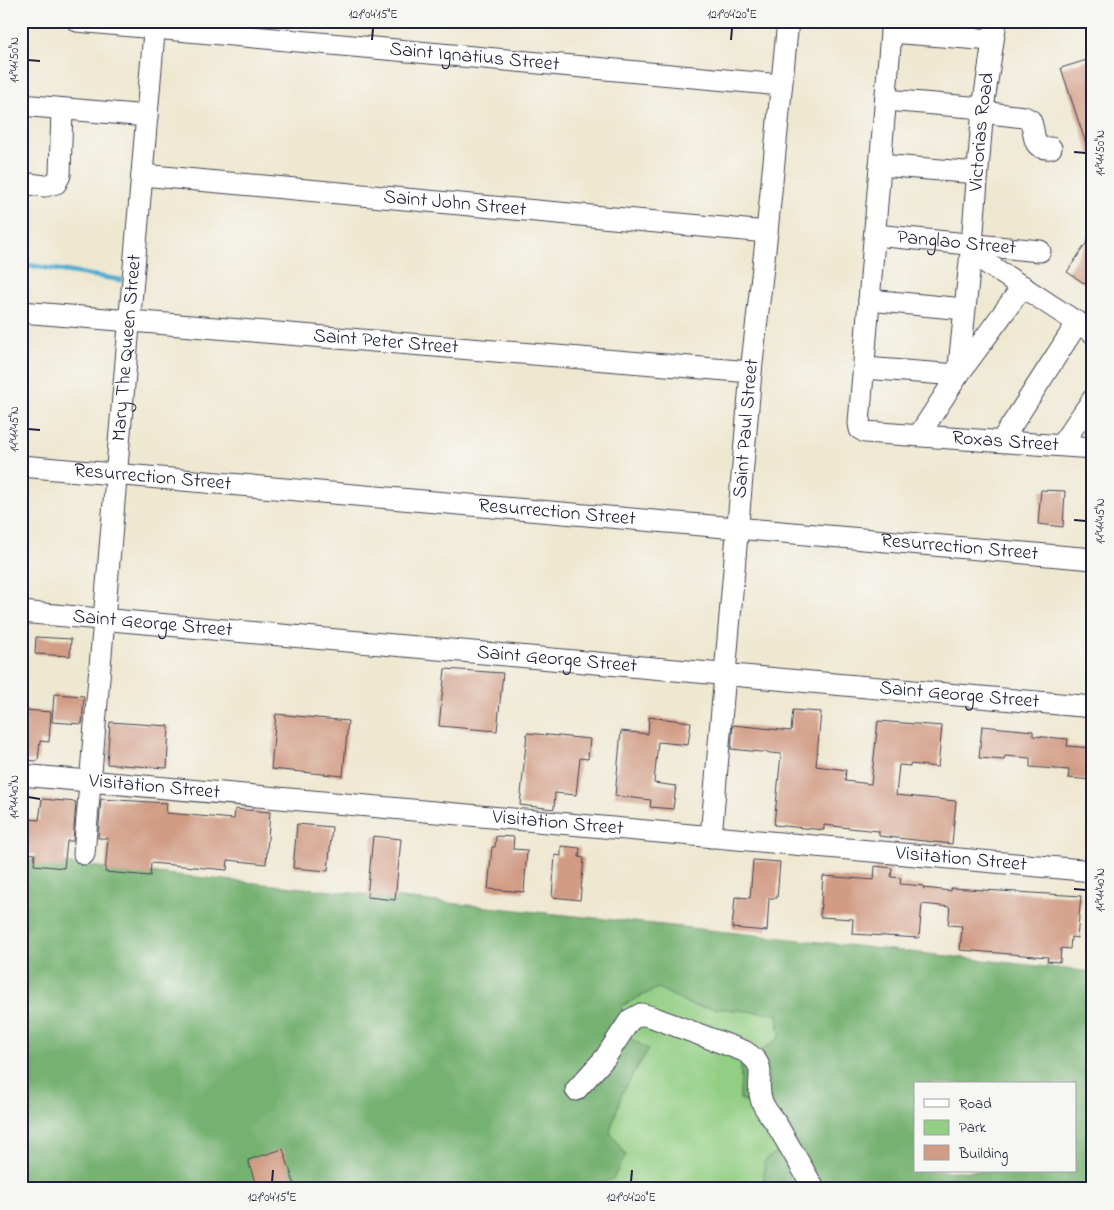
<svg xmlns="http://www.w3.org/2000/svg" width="1114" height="1210" font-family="'Indie Flower',sans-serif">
	<rect width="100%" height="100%" fill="#f6f6f2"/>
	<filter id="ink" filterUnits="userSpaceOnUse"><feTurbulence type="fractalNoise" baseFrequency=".02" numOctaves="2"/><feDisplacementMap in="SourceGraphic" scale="10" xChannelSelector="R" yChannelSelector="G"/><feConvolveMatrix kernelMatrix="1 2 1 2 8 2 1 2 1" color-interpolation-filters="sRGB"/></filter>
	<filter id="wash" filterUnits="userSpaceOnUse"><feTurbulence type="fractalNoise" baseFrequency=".0096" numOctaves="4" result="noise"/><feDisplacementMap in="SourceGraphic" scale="20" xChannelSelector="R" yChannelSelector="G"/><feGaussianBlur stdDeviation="1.12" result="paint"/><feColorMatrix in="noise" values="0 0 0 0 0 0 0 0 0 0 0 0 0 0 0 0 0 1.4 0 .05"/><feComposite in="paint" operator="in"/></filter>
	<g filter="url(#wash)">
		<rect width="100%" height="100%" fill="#efe8d1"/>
		<!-- green -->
		<path fill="#92ce83" stroke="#5a785f" d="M658,988L693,1006L778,1014L780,1037L741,1066L740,1099L786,1121L795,1139L765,1161L764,1189H589L591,1186L613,1179L610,1132L622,1093L648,1050L630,1038L621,1006Z"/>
		<!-- forest -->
		<path fill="#75b171" stroke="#4c6a56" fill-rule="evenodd" d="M21,859L663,925L1093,972V1189H764V1161L795,1139L786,1121L740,1099L741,1065L780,1037L778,1014L693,1006L658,988L621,1006L630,1038L648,1049L622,1093L610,1132L626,1155L613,1179L591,1186L589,1189H21ZM915,1084H1075V1171H915Z"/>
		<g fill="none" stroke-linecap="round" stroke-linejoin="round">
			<!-- stream -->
			<path stroke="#53add1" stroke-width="5" d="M21,264L121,280"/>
		</g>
		<g id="blocks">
			<!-- building -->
			<path fill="#d19b84" d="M1093,58V155L1090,156L1061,68Z
				M1093,233V289L1067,272Z
				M1041,490L1065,491L1063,527L1038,524Z
				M36,637L71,639L70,656L35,654Z
				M445,669L503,673L497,731L439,726Z
				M54,694L84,696L82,724L52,722Z
				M24,710L51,712L49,742L40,741L38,761L21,760Z
				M793,710L821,712L816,766L846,770L845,781L871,784L878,721L942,726L938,767L910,764V766L899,765L896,795L956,801L952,844L879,836V831L858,829L824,825V830L774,825L781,754L731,749L733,725L791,731Z
				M276,714L348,721L343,776L271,769Z
				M649,717L691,722L688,745L658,742L654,783L676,786L673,809L650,807L651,800L615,796L621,731L648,734Z
				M110,722L169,726L167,768L107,764Z
				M982,726L1033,731V736L1068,739L1067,746L1093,748V780L1068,778L1069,770L1030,767V758L1005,756L1004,760L979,758Z
				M527,733L590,739L588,759L580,758L576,795L555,793L554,809L520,805Z
				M42,799L76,802L73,841H67L64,868L34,865L35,854L21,853V818L39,820Z
				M101,799L167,803L166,813L234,819L235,809L270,812L266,864L228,860L227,870L151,863L150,876L105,872L108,838H98Z
				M297,824L332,827L328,871L293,868Z
				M373,836L401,839L395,900L367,897Z
				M496,836L514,837L513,849L527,850L524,892L488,889L492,847H495Z
				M561,846L580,848L579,857L584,858L580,900L552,897L555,855L561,856Z
				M753,860L780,862L777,898H769L767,931L732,928L735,897L750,898Z
				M875,866L892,868L891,877L901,878L900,884L924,886L923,888L951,891V888L1081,896L1077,938L1071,937L1070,949L1061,948L1060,962L1047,961L1048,957L960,950L962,926L948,925L950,907L922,904L919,938L852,934L853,919L820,917L823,876L874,880Z
				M283,1149L296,1189H257L248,1160Z"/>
		</g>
	</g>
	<g filter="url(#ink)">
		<use href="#blocks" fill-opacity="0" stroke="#414052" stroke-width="1"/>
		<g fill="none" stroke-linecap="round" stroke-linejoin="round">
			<defs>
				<g id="minor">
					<path id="s1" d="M77,21L781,85"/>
					<path id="s2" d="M892,21L859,423L860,429L865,432L1093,448"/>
					<path d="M891,32L992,40"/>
					<path d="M886,100L983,108"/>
					<path d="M21,105L147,116"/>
					<path d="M982,112L1024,117L1030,120C1037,133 1029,150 1051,148"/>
					<path d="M880,165L977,173"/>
					<path id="s3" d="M142,175L767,232"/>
					<path d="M21,183L45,186L56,183L60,175L62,109"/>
					<path id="s4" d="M875,235L1040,251"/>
					<path d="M971,253L1093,333"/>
					<path d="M869,300L964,309"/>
					<path id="s5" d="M21,312L751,372"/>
					<path d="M864,368L958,375"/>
					<path id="s6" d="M958,375L972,243L983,108L996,21"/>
					<path d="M919,435L958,375L1023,286"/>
					<path d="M1002,440L1078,322"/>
					<path d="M1061,445L1093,399"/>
					<path id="s7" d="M21,466L1093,559"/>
					<path id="s8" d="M21,612L1093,707"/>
					<path id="s9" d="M21,775L1093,871"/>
					<path id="s10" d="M711,837L751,372L767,232L788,21"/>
					<path id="s11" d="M84,854L155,21"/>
					<path d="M576,1090L605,1058L630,1020L641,1014L652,1017L744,1051C772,1068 753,1078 762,1102C765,1110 772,1117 777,1125C789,1146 802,1167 814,1189"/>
				</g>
			</defs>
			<!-- minor casing -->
			<use href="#minor" stroke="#414052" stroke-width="23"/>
			<!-- minor -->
			<use href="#minor" stroke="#fff" stroke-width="21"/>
		</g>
	</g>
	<!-- ticks -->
	<path fill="none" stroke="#22223b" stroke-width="2" d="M372,40L373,28M731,40L732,28M28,60L40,61M1074,152L1086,153M28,429L40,430M1074,520L1086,521M28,797L40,799M1074,889L1086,890M272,1182L273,1170M631,1182L632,1170"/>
	<g text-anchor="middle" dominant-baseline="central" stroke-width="4.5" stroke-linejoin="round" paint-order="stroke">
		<!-- street labels -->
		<g font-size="20" fill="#22223b" stroke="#f6f6f2">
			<text stroke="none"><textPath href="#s1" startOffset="399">Saint Ignatius Street</textPath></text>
			<text stroke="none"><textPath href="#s6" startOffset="244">Victorias Road</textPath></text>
			<text stroke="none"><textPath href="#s3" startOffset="314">Saint John Street</textPath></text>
			<text stroke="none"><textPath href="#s4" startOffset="82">Panglao Street</textPath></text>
			<text stroke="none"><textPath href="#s5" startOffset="366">Saint Peter Street</textPath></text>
			<text stroke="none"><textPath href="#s11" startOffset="508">Mary The Queen Street</textPath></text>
			<text stroke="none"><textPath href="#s10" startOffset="410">Saint Paul Street</textPath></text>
			<text stroke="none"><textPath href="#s2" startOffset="556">Roxas Street</textPath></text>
			<text stroke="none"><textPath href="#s7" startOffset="132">Resurrection Street</textPath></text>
			<text stroke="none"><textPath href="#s7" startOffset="538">Resurrection Street</textPath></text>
			<text stroke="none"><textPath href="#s7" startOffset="942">Resurrection Street</textPath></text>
			<text stroke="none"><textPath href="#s8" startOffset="132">Saint George Street</textPath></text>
			<text stroke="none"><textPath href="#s8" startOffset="538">Saint George Street</textPath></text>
			<text stroke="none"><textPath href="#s8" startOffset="942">Saint George Street</textPath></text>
			<text stroke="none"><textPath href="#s9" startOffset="134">Visitation Street</textPath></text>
			<text stroke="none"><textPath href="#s9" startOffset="539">Visitation Street</textPath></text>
			<text stroke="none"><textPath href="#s9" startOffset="944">Visitation Street</textPath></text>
		</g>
	</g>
	<!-- margin -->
	<rect width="1114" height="1210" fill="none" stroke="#f6f6f2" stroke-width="55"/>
	<!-- legend -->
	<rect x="914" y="1082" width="162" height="90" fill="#f6f6f2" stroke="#a1a1a9"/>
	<rect x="924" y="1099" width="25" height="8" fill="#ffffff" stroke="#a1a1a9"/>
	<text x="959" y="1108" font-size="15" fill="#22223b">Road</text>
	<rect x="924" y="1120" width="25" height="15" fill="#92ce83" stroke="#a1a1a9"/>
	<text x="959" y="1132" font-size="15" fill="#22223b">Park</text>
	<rect x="924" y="1145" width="25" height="15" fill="#d19b84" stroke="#a1a1a9"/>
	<text x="959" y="1158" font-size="15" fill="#22223b">Building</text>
	<rect x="28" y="28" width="1058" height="1154" fill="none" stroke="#22223b" stroke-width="2"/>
	<g font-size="12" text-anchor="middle" fill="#22223b">
		<text x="373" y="18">121°04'15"E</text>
		<text x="732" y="18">121°04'20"E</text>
		<text transform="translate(14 60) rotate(-90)" y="4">14°44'50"N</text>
		<text transform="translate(1100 153) rotate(-90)" y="4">14°44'50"N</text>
		<text transform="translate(14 429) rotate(-90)" y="4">14°44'45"N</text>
		<text transform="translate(1100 521) rotate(-90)" y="4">14°44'45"N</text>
		<text transform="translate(14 797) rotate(-90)" y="4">14°44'40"N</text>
		<text transform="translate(1100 890) rotate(-90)" y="4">14°44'40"N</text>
		<text x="272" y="1201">121°04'15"E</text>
		<text x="631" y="1201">121°04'20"E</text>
	</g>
</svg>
